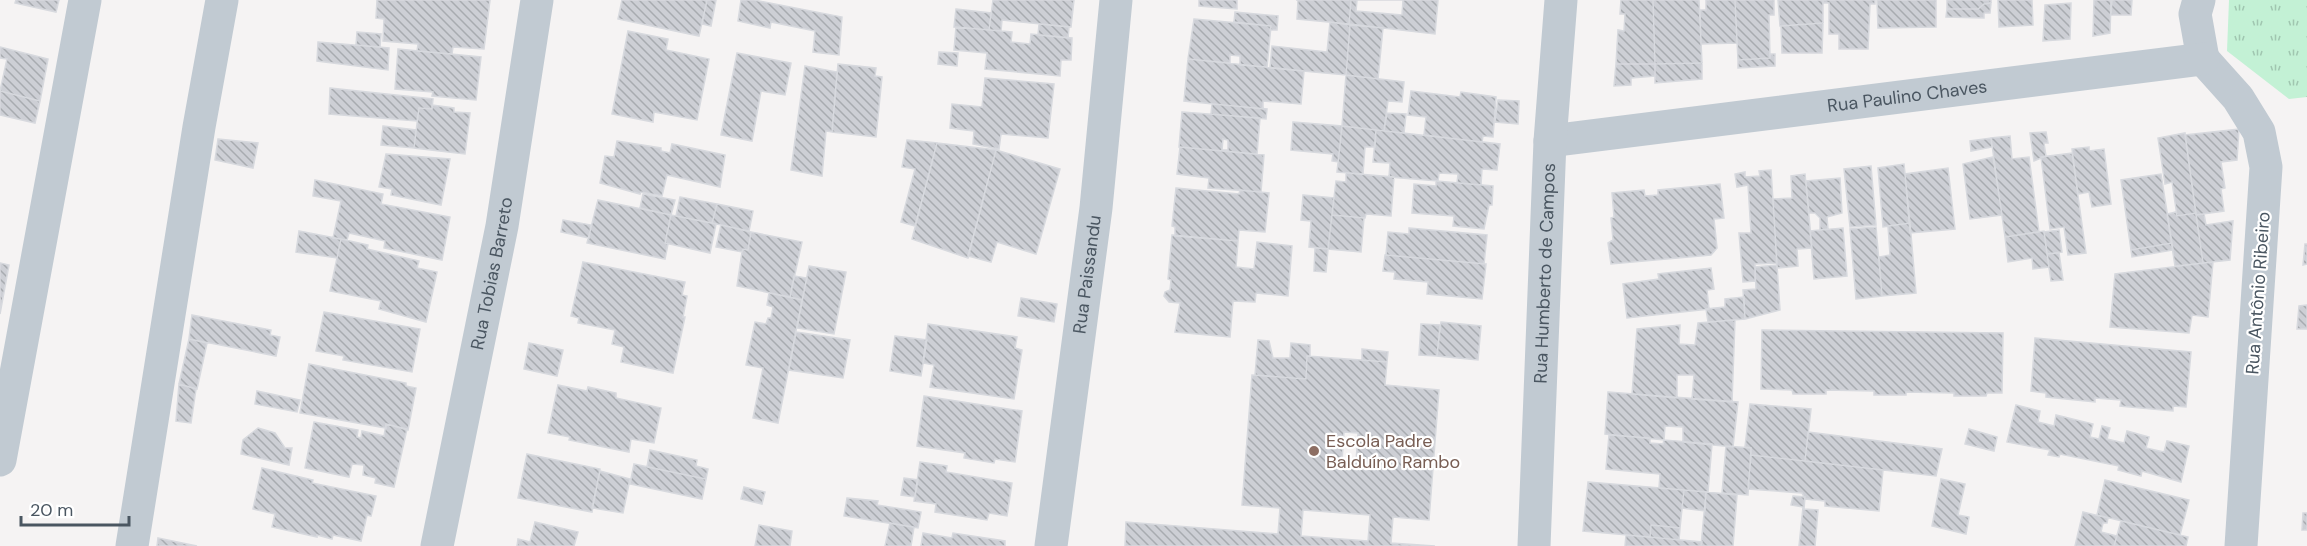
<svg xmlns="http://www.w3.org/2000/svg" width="2307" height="546" font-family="'DM Sans',sans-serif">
	<defs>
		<pattern id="grass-tufts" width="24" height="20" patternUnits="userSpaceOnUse" patternTransform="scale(1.5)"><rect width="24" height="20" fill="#c3f1d5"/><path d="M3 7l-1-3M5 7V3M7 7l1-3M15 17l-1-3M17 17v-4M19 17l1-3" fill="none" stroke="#a0c6b0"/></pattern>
		<pattern id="building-back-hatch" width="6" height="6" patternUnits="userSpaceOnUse" patternTransform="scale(1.5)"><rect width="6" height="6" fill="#cdcfd5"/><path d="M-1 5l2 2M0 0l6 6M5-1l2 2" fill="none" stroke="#a8abb0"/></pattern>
	</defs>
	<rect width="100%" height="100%" fill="#f5f3f3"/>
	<!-- grass -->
	<path fill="url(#grass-tufts)" d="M2229,0H2307V97L2289,99L2227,51Z"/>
	<!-- building -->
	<path fill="url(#building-back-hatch)" stroke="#d7d9de" stroke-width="1.5" fill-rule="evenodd" d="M16,0H59L56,12L15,3Z
		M377,0H490L484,49L453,47L452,54L417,51L418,44L383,41L384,19L376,18Z
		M622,0H707L699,36L618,19Z
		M707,0H716L711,26L702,24Z
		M741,0H754L842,17L839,55L813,52L815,31L771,22L770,28L738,21Z
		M993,0H1074L1071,27L1002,20L1001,31L989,30Z
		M1199,0H1237V9L1199,6Z
		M1296,0H1351L1349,24L1297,19L1298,0Z
		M1351,0H1438L1435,34L1349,24Z
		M1357,0H1403L1402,15L1356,11Z
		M1621,0H1653L1655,64H1616L1618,30L1624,31L1625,14H1620Z
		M1653,0H1699L1702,63L1655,64Z
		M1706,0H1735L1737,43L1701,44L1700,10H1706Z
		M1735,0H1774V15H1769L1770,58L1738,60Z
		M1778,0H1823V23L1780,26Z
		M1823,0H1875V4H1870L1868,49H1839V34H1829V3H1823Z
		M1877,0H1936V27L1878,28Z
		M1947,0H1991V3L1984,4L1978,9H1947Z
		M1998,0H2032L2033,25L1999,27Z
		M2094,0H2111L2110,33L2093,36Z
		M2112,0H2132L2131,15H2111Z
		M1991,3L1990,13H1984V18L1946,17L1947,9H1978L1984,4Z
		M2071,3L2070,39L2043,41L2045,5Z
		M956,9L991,13L989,30L954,27Z
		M1235,12L1278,16L1277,30H1270L1271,26L1234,22Z
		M1194,19L1271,26L1267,67L1240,65V56L1230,55V63L1188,59Z
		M1330,22L1350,25L1346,75L1270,68L1272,46L1327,52Z
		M1823,23L1822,53H1782L1781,26Z
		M1039,24L1069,27L1068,38L1038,35Z
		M1350,25L1383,28L1378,79L1346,75Z
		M956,27L1012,32L1011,42L1030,44L1031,34L1072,38L1071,60H1061L1060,76L985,69L987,53L954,50Z
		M628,31L668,39L666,50L709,59L697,120L654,112L653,122L612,114Z
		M357,32L381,34L380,47L356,45Z
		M318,42L389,48L388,70L317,61Z
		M0,47L48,59L40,101L0,91L7,59L0,58Z
		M398,49L481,57L476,100L432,96L433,92L395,89Z
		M939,52L958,53L957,66L938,64Z
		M737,53L791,63L785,95L761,91L752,141L721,135Z
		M1770,54H1775V66L1738,68V60L1770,58Z
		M1188,59L1304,71L1301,104L1263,101V109L1184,101Z
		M1702,63V79L1655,83V64Z
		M838,64L876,68L875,76L882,77L876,137L832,132Z
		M1616,64H1655V76L1631,78V85L1614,86Z
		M805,66L837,72L832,132L826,131L822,176L791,170Z
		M1346,75L1404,82L1402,102L1388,101L1384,131L1342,126Z
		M985,78L1054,84L1048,138L1001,134L999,149L973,144L974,131L950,128L952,104L982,107Z
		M330,88L433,99L432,109L419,108L417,121L329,114Z
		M0,91L40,101L35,123L0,115Z
		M1411,91L1460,97L1461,92L1496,97L1493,137L1483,136L1482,142L1424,135L1426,117L1408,115Z
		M1498,100L1519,101L1518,124L1495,122Z
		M1212,104L1267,109L1266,119L1211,114Z
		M432,105L454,108V112L470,113L465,154L414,148L419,108L432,109Z
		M1182,112L1260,118L1257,154L1179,147ZM1223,139L1228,140V150H1222Z
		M1387,113L1406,114L1404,133L1384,131Z
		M1293,122L1342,126L1338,162L1332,161L1333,154L1291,150Z
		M383,126L416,130L414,148L381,145Z
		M1342,126L1376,130L1375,147H1365L1363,174L1337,172Z
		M2239,129L2237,160L2221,162L2225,188L2221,189L2224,211L2196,215L2185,135Z
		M1376,130L1500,144L1497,170L1482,169L1481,185L1457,183L1458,174L1439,173L1438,181L1389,177L1390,163L1373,162Z
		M2046,132L2048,143H2044L2046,156L2034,161L2030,133Z
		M2185,133L2196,213L2177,216L2172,182L2165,184L2158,138Z
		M2010,136L2012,159L2029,157L2039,232L2005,237L1991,138Z
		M1991,138L1992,147L1971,151L1970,141Z
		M218,139L258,143L253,168L215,160Z
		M907,140L937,143L915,226L901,222L915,169L902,167Z
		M617,141L661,148V151L670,153L672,144L725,155L720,187L667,175L662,196L641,192L640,194L600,183L605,156L614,157Z
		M937,143L996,150L968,258L912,239Z
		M1180,147L1264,155L1261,192L1208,188L1209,178L1177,174Z
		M2089,147V151L2104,149L2111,204L2092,207L2089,192L2078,194L2072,149Z
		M996,150L1060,169L1036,254L997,242L991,262L968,256Z
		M2072,153L2086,253L2068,255L2064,227L2050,229L2041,157Z
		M386,154L450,159L441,205L391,195L392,189L379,187Z
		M1993,157L2002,215L1970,219L1963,164Z
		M1904,164L1910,223L1883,227L1878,168Z
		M1871,166L1876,225L1850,227L1844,169Z
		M1948,168L1955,229L1910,233L1905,174Z
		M1771,170L1777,263L1755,264V281L1743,282L1739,233H1751L1748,185L1737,187L1735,174L1745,172V177L1760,176L1759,171Z
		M1346,173L1394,177L1391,216L1366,214L1365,218L1332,215L1336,181L1346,182Z
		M1805,174L1812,248L1797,249L1798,266L1777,268L1773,199L1792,198L1791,176Z
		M2161,174L2172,243L2131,250L2121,180Z
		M1840,178L1842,213L1827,217L1828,229L1820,230V218L1815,213H1809L1806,181Z
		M315,180L383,194L381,204L450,217L442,260L384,248L385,241L349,233L347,240L333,238L341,201L313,196Z
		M1436,181L1493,186L1492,205H1489L1484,229L1453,226L1454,216L1412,213L1414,184L1436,186Z
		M1720,184L1724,218L1714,219L1717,248L1711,255L1611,264L1608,243L1613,240L1611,218L1614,217L1612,193L1644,190L1645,196L1658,195V190Z
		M1176,188L1239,194L1240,190L1269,193L1265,232L1239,230L1238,241L1175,236V227L1172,226Z
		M643,194L675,200L671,215L640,208Z
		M1303,195L1334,198L1328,249L1309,247L1311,221L1301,220Z
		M680,197L717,204L712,223L676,216Z
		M598,200L671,215L665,243L668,244L665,259L587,243Z
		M717,204L753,211L749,231L712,223Z
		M2176,212L2177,216L2196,213L2203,263L2175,266L2167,214Z
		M2204,214L2206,225L2233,221L2230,260L2203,263L2196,215Z
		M671,215L716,224L710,253L665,243Z
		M1332,215L1364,218L1361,252L1328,249Z
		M563,220L591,225L589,238L561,232Z
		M1910,223L1916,293L1882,296L1879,257L1890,255L1888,226Z
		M721,225L751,232L748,250L743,249L742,252L716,247Z
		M1876,227L1882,296L1856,299L1850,229Z
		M1409,228L1487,235L1484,264L1386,255L1388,232L1409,234Z
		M1843,228L1847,276L1814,279L1810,231Z
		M2059,230L2062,252L2047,254L2044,232Z
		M299,231L341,239L337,258L296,252Z
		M2044,231L2049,267L2033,269L2032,258L2008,262L2005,237Z
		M751,232L802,242L790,297L737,286L742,252L743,249L748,250Z
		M1172,235L1238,241L1236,267L1254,269L1257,242L1292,246L1288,296L1256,293L1255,302L1233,301L1230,337L1175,332L1180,303L1169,302L1164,296L1165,292L1170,290L1171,280L1168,279Z
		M341,239L368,245L367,249L419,261L417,268L437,272L426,322L379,309L381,301L330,291Z
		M2172,243L2173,250L2132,257L2131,250Z
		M2305,244H2307V264L2303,265Z
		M1315,248L1328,249L1326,272L1314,271Z
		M2059,253L2063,280L2051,281L2047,254Z
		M1385,255L1486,264L1482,299L1427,294L1428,282L1394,279L1395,272L1383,271Z
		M583,262L685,282L682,295L687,296L683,317H685L673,373L621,362L624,347L612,344L615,330L578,323L579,318L571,316Z
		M2213,262L2208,317L2192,315L2189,333L2110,327L2115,274Z
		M0,263L9,265L0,314Z
		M1777,265L1780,310L1745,319L1743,290L1756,289L1755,267Z
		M809,266L846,272L834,334L797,328Z
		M1711,268L1714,289L1707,290L1709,309L1627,318L1623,284L1659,279L1658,274Z
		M794,276L807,278L802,300L790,297Z
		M769,293L802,300L778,423L753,418L763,368L746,365L755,322L766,324L768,318H771L773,307L767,305Z
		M1744,297L1745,319L1708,322L1706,309L1725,307V299Z
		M1021,298L1057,304L1054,322L1018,316Z
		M2307,305V329H2297L2299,306Z
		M324,312L420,329L412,372L343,360L344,356L316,351Z
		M192,315L271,330L270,335L280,337L276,356L189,339Z
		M1735,320L1732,402L1692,399L1694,375H1677V398L1632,394L1637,329L1680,325L1679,344L1695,345L1698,323Z
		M1441,322L1481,326L1478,360L1437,356Z
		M928,324L1017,337L1015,348L1022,350L1014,399L930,387L934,365L923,363Z
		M1421,324L1440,325L1437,356L1419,355Z
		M1762,330L2003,333L2002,393H1987L1986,396H1954V393L1906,392V395H1874V391L1826,390V394H1793L1792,390L1761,389Z
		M796,332L850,340L843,378L789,370Z
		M895,336L927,340L921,376L890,371Z
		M2035,338L2191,352L2186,407L2173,406V411L2120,406L2121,400L2095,398V402L2046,397V393L2031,391Z
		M189,339L207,343L197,389L179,384Z
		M1258,340L1269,341L1273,358H1290L1291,343L1310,345V356H1307L1306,379L1255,375Z
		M529,343L563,350L557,376L524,369Z
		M1362,349L1388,352L1387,362L1362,360Z
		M1307,356L1387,362L1385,385L1439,390L1429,520L1393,517L1391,543L1435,546H1125L1126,522L1278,534L1280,508L1242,505L1252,375L1306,379ZM1344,432L1358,433L1356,462L1342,461ZM1303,510L1370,515L1368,541L1301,536Z
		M309,364L406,383V386L416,388L408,430L386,424V428L300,413Z
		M179,384L196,389L191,423L176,421Z
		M558,385L587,391L588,387L616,393V398L661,408L654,443L631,439L629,452L569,440L570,437L548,433Z
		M257,391L300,400L297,412L255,404Z
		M1608,392L1738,402L1733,447L1683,442V427L1665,426L1664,440L1605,434Z
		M924,396L1022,411L1015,462L995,459L994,463L964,458L965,453L917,446Z
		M1750,404L1811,409L1805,461L1751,455V448L1745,447Z
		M2016,405L2040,411L2038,422L2054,426L2056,415L2093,424L2090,437L2099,439L2102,426L2110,428L2107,439L2124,443L2127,431L2149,437L2146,448L2164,452L2167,441L2189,446L2181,482L2142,471L2141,476L2118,470L2119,466L2060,454L2059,457L2048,455L2050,450L2007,442Z
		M314,422L358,430L357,437L361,438L362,431L384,436L386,424L407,429L394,487L375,483L376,478L363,475L364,465L352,464L349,477L305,468Z
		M258,428L275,433L285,448H292L289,465L241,454L243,440Z
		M1969,429L1997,437L1994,451L1965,444Z
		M1808,432L1942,449L1936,476L1805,461Z
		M1609,435L1650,438V443L1663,444L1664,440L1712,444L1708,492L1659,488L1660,474L1606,469Z
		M1726,446L1751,448L1748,495L1722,493Z
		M650,450L697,460L696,466L708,469L706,479L647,467Z
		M527,454L600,469L592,512L518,498Z
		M1751,455L1883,470L1879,511L1825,506V501L1805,499L1802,493L1748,489Z
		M920,462L947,466L946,472L1012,483L1007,516L989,513L987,520L935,512L936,504L914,501Z
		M634,464L706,479L702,499L630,484Z
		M262,468L313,480L312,483L376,496L371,516L367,515L361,541L333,535L332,539L317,535V537L272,527L275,514L253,509Z
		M600,471L630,479L623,513L592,508Z
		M904,478L918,480L915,497L901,495Z
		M1941,479L1965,484L1958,515L1969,517L1966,534L1932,526Z
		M2105,480L2189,500L2180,535L2097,515Z
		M1588,482L1684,490L1680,528L1651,525L1650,537L1583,531Z
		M744,487L765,492L762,504L741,499Z
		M1684,490L1706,492L1705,511L1682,508Z
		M1706,492L1737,495L1733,546H1701Z
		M1793,496L1805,497L1804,509L1818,510L1815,546H1799L1803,507L1791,505Z
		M847,498L878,501L877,505L921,512L918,528L844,516Z
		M2083,512L2108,518L2107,523H2103L2101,532L2117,536L2114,546H2075Z
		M2303,513H2307V530H2302Z
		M2121,521L2188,537L2186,546H2114Z
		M535,522L578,532L574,546H517L518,539L530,542Z
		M890,523L914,527L911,546H885Z
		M759,525L792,531L790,546H755Z
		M1651,525L1680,528L1679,540L1650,537Z
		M923,533L952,538L953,533L1005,541V546H921Z
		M1626,535L1702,542L1701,546H1625Z
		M158,538L197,546H157Z"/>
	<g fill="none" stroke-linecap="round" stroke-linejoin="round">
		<!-- minor -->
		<g stroke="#c1cad2" stroke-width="33">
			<path d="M2199,0L2195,14L2203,59"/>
			<path d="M2203,59L2238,98L2259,132L2266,167L2241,546"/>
			<path id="s1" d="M1550,141L2203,59"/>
			<path d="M0,460L85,0"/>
			<path d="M132,546L199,127L222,0"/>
			<path id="s2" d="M437,546L502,226L537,0"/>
			<path id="s3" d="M1051,546L1096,208L1116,0"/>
		</g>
		<!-- tertiary -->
		<path stroke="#c1cad2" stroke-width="33" id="s4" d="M1534,546L1550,141L1561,0"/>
	</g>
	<!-- markers -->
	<circle fill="#8d6e63" stroke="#fff" stroke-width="2" cx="1314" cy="451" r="6"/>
	<g text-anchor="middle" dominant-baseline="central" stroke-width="4.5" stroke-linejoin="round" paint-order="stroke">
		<!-- street labels -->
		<g font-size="18" fill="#4a5661" stroke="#fff">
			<text stroke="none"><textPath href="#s1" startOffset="360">Rua Paulino Chaves</textPath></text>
			<text stroke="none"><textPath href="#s3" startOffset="274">Rua Paissandu</textPath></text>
			<text stroke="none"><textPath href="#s4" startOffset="273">Rua Humberto de Campos</textPath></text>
			<text stroke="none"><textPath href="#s2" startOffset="278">Rua Tobias Barreto</textPath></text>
			<text transform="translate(2258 293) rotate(-86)">Rua Antônio Ribeiro</text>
		</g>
		<!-- education labels -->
		<g font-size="18" fill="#785e54" stroke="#fff" text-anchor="start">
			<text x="1326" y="441">Escola Padre<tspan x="1326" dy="21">Balduíno Rambo</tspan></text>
		</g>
	</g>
	<!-- scale -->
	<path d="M21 516v9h108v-9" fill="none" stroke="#4a5661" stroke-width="3"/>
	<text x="30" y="516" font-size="18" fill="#4a5661" stroke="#ffffff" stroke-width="4.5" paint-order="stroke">20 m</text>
</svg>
